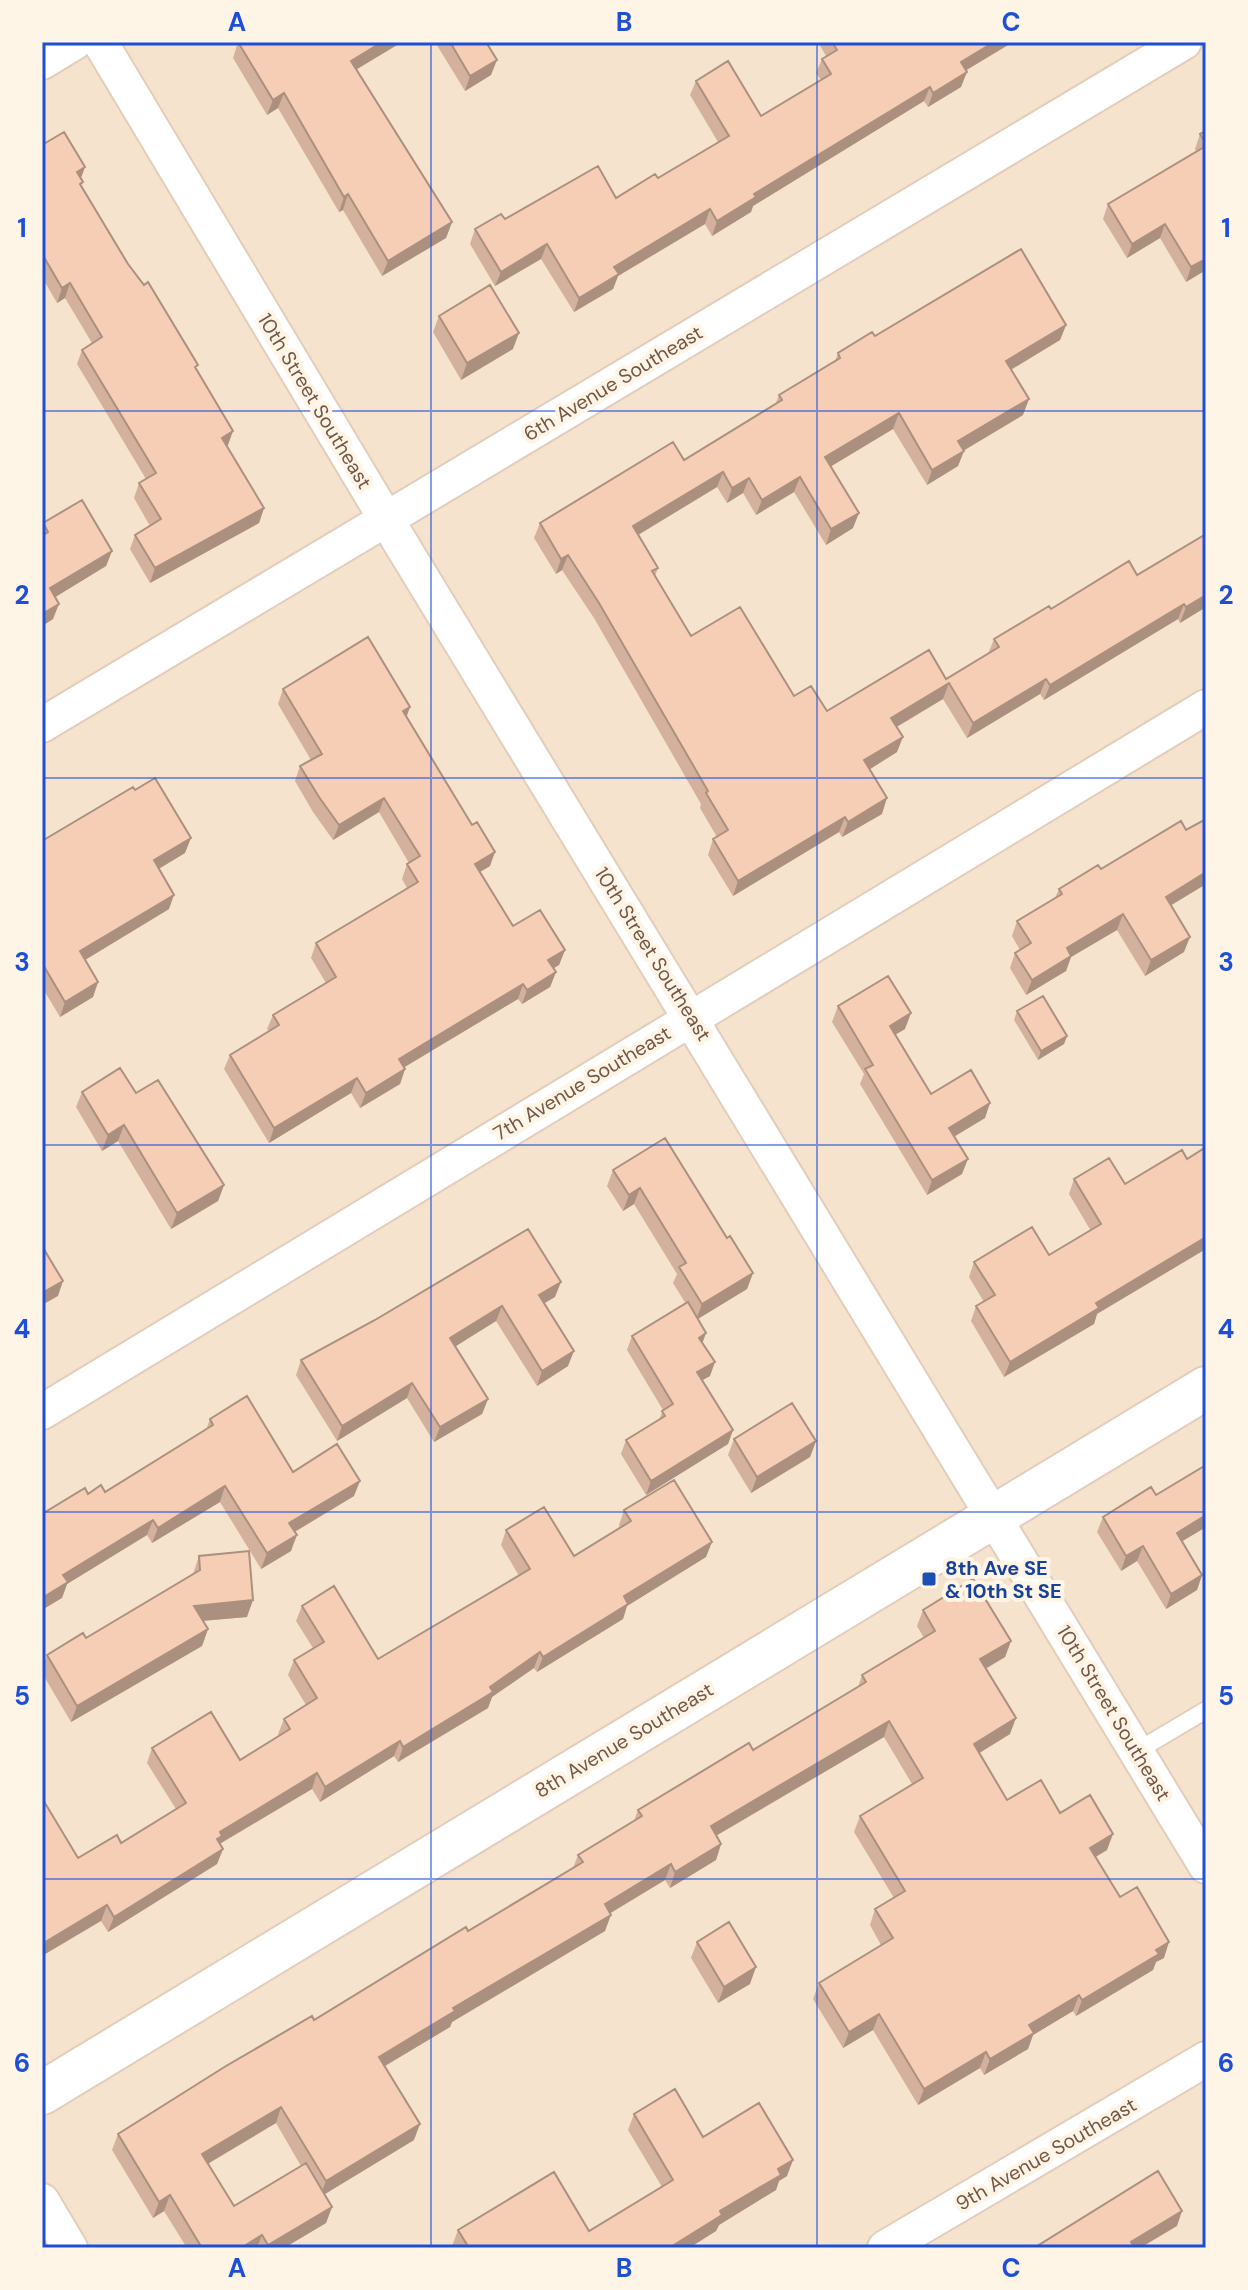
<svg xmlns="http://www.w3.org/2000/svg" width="1248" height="2290" font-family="'DM Sans',sans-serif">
	<rect width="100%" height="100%" fill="#fef1df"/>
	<!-- residential -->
	<path fill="#f6e3cd" d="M42,42H1206V2248H42Z"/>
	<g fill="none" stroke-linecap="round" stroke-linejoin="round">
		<defs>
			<path id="service" d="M1137,1751L1206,1710"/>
			<path id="minor" d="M100,42L386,519L1206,1866
				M42,62L75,42
				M42,725L1184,42
				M42,1412L1206,707
				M42,2201L70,2248
				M885,2248L1206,2059"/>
			<path id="tertiary" d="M42,2093L1206,1388"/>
		</defs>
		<!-- service casing -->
		<use href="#service" stroke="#e2cdba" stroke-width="20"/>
		<!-- minor casing -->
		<use href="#minor" stroke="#e2cdba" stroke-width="38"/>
		<!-- tertiary casing -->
		<use href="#tertiary" stroke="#e2cdba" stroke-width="46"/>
		<!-- service -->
		<use href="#service" stroke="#fff" stroke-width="16"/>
		<!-- minor -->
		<use href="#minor" stroke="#fff" stroke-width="34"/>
		<!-- tertiary -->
		<use href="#tertiary" stroke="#fff" stroke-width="42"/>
	</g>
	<!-- wall -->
	<path fill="#d3b19c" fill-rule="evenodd" d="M238,42H402L356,70L452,222L446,238L382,276L343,210L339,212L278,108L267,115L233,58Z
		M435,42H486L491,75L465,91Z
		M818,42H1013L966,70L961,87L928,107L924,101L753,206L751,212L712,236L705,224L618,276L613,289L574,312L541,259L495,286L470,244L475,229L505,219L616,198L658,178L718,142L690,95L696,81L761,116L821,80L816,73L822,59L826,56Z
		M1206,131V270L1186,282L1160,238L1127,258L1103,219L1108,204L1196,151L1195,149L1200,134Z
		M42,145L81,178L83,182L81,186L128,264L197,370L228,445L227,446L264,508L259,523L150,583L130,549L135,535L150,526L134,498L139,483L146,479L77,364L82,350L92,343L65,298L57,303L42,277Z
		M439,316L513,349L461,380L433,332Z
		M1066,325L1060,340L1011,370L1023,415L964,450L958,466L927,485L893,429L831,466L853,528L826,545L794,492L756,515L743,493L727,503L717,487L638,535L658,568L655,576L691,636L794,696L827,711L946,679L988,654L994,639L1051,609L1137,575L1206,607L1180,623L1178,619L1044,700L1040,694L967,738L943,699L897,727V752L870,769L882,814L842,837L839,832L733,896L708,855L713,839L717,837L700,808L701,804L594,618L562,570L556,574L534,538L540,523L684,460L775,405L779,395L835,361L838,353L875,336Z
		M43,523L112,551L106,566L55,597L53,619L42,626Z
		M283,689L407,717L490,866L480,872L513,926L565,950L559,965L553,968L556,972L550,987L522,1004L518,999L404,1067L405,1069L400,1084L360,1108L351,1093L269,1143L224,1069L230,1055L269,1031L267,1029L273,1015L326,983L311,958L316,943L407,888L402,879L407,864L409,863L379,812L333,840L313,812L295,781L300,766L311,760L278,704Z
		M1206,819V884L1171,905L1184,952L1145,976L1117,930L1071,957L1066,971L1026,995L1010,968L1015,953L1020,950L1012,936L1017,921L1055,898L1059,889L1186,830Z
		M42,841L185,853L159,869L169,909L85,960L98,982L93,997L60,1017L42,987Z
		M838,1006L905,1029L895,1035L931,1094L985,1118L954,1137L962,1174L927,1195L860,1084L864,1074L832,1022Z
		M1017,1011L1067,1036L1064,1044L1038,1060L1014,1020Z
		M82,1092L136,1093L224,1185L218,1201L171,1229L118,1141L102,1151L76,1107Z
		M1109,1158L1097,1314L1094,1324L1004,1377L971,1321L976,1306L984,1302L969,1277L974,1262L1049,1255L1091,1231L1069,1194L1074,1179Z
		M613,1170L727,1238L753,1273L747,1289L698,1319L710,1376L702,1380L733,1430L728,1444L646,1495L621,1454L626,1440L659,1420L663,1410L627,1350L632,1336L686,1304L673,1283L677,1274L634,1204L623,1211L607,1186Z
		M555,1297L544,1303L568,1366L537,1386L496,1321L455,1346L488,1399L482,1414L434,1442L407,1398L337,1441L296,1375L301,1360L375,1320Z
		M210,1419L293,1472L354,1496L295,1532L291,1551L261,1569L220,1502L152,1543L147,1535L67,1584L62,1598L88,1494L105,1492L206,1430Z
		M734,1439L816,1441L810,1457L751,1493L728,1455Z
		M1206,1465V1527L1182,1541L1202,1575L1197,1590L1166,1609L1137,1561L1121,1571L1097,1532L1103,1517L1156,1495Z
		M624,1510L706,1557L627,1606L623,1619L537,1672L534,1668L492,1697L488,1708L398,1762L394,1756L320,1802L312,1789L220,1844L223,1849L217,1864L108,1932L101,1921L78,1858L121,1843L176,1809L147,1763L152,1748L240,1760L279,1736L278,1734L284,1719L306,1705L288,1675L294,1660L313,1648L296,1621L302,1606L378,1659L519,1576L501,1545L506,1530L574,1556L620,1528L619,1525Z
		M199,1556L247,1617L203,1621L208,1629L202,1646L71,1722L42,1673V1668L47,1655L86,1638L193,1574Z
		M923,1610L1011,1641L1005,1657L986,1669L1010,1734L979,1753L1007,1800L1060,1813L1107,1850L1095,1857L1120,1897L1164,1958L1156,1962L1153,1970L1076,2016L1073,2011L1033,2035L1028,2049L984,2075L980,2068L918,2105L873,2030L843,2048L813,1999L819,1983L881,1945L870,1925L875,1909L894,1898L854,1832L860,1816L912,1784L884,1737L716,1836L721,1844L716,1860L670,1888L665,1880L610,1913L605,1931L452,2022L450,2027L385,2066L414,2140L325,2194L332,2207L326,2223L284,2248H187L164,2211L153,2218L112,2150L118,2134L468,1931L573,1868L578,1855L634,1821L638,1810L753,1750L858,1687L862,1675L924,1638L917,1626ZM276,2123L301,2166L234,2206L208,2164Z
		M697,1942L750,1984L718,2003L691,1958Z
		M634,2114L703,2137L787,2176L779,2181L776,2190L719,2225L716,2231L689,2248H454L452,2246L458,2230L589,2231L662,2187L628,2130Z"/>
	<!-- shaded-wall -->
	<path fill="#ac907f" d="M382,42H402L345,76L351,61Z
		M994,42H1013L955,77L961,62Z
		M497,60L491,75L465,91L470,76Z
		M967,72L961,87L928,107L933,93Z
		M930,87L924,101L753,206L751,212L712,236L717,221L754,194Z
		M284,93L278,108L267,115L273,100Z
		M85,167L80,181L77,172Z
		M348,194L343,210L339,212L344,197Z
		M710,209L705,224L618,276L613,289L574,312L579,298L614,267Z
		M452,222L446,238L382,276L388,261Z
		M1165,224L1160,238L1127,258L1132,244Z
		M547,244L541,259L495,286L501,272Z
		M1206,259V270L1186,282L1191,267Z
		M70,283L65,298L57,303L62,288Z
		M1066,325L1060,340L1000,376L1006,361Z
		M519,333L513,349L461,380L467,363Z
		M1029,399L1023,415L953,457L958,441Z
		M899,413L893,429L820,473L825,457Z
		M233,431L228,445L216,452L222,438Z
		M964,451L958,466L927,485L932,470Z
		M723,472L717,487L628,541L633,526Z
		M800,477L794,492L756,515L762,500Z
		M749,478L743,493L727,503L732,488Z
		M264,508L259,523L150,583L155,568Z
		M859,513L853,528L826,545L831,529Z
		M112,551L106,566L44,604L50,588Z
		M568,555L562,570L556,574L561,559Z
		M1206,595V607L1180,623L1186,607Z
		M59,604L53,619L42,626V614Z
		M1184,604L1178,619L1044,700L1050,685Z
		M1046,679L1040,694L967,738L973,723Z
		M949,683L943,699L886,733L891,718Z
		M410,707L405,721L403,711Z
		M903,737L897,752L859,776L864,760Z
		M384,798L379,812L333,840L339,825Z
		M887,798L882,814L842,837L848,822Z
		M845,817L839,832L733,896L738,881Z
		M191,838L185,853L148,875L154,860Z
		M495,852L490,866L470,878L475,864Z
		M1206,872V884L1160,912L1166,897Z
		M174,895L169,909L75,966L80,951Z
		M1123,914L1117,930L1071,957L1066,971L1026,995L1032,980L1067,948Z
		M1190,937L1184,952L1145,976L1151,960Z
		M565,950L559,965L543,975L548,960Z
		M556,972L550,987L522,1004L527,990Z
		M98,982L93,997L60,1017L65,1002Z
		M523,984L518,999L393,1074L399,1059Z
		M911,1013L905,1029L884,1041L890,1026Z
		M1067,1036L1064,1044L1038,1060L1041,1051Z
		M405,1069L400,1084L360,1108L366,1093Z
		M357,1078L351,1093L269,1143L274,1128Z
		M990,1103L985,1118L943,1143L949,1128Z
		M124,1125L118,1141L102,1151L108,1135Z
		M968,1159L962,1174L927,1195L932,1180Z
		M224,1185L218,1201L171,1229L177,1213Z
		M640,1188L634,1204L623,1211L629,1195Z
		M1206,1237V1249L1097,1314L1094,1324L1004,1377L1010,1362L1096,1303Z
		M753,1273L747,1289L696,1320L702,1304Z
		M63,1281L58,1296L42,1305V1293Z
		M561,1282L555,1297L533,1310L539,1295Z
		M502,1306L496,1321L445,1353L450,1338Z
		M706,1333L701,1347L699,1338Z
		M574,1351L568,1366L537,1386L542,1371Z
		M715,1362L710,1376L692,1386L697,1372Z
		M412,1383L407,1398L337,1441L342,1426Z
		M488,1399L482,1414L434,1442L440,1427Z
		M733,1430L728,1444L646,1495L651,1481Z
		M816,1441L810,1457L751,1493L757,1477Z
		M360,1481L354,1496L284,1538L289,1523Z
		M225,1486L220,1502L152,1543L158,1528Z
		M1206,1515V1527L1171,1548L1177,1533Z
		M153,1520L147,1535L67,1584L62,1598L42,1610V1598L63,1575Z
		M297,1535L291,1551L261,1569L267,1553Z
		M712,1542L706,1557L627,1606L623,1619L537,1672L543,1657L624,1596Z
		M1143,1546L1137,1561L1121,1571L1126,1556Z
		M1202,1575L1197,1590L1166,1609L1171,1594Z
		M253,1600L247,1617L188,1622L194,1606Z
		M208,1629L202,1646L71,1722L77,1706Z
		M1011,1641L1005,1657L974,1675L980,1659Z
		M540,1652L534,1668L492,1697L488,1708L398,1762L403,1747Z
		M1016,1718L1010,1734L968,1760L974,1744Z
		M889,1721L884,1737L705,1842L711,1826Z
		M400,1741L394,1756L320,1802L325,1787Z
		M317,1773L312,1789L219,1844L211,1854L220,1832Z
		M1113,1834L1107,1850L1084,1864L1090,1848Z
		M721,1844L716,1860L670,1888L675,1872Z
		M223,1849L217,1864L108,1932L114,1917Z
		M671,1864L665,1880L599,1920L605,1904Z
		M107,1905L101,1921L42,1956V1944Z
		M611,1915L605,1931L452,2022L450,2027L373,2073L379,2057L453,2008Z
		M1169,1942L1164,1958L1156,1962L1153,1970L1076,2016L1082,2000Z
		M756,1967L750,1984L718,2003L724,1987Z
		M1079,1995L1073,2011L1033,2035L1028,2049L984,2075L990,2059L1029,2025Z
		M879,2014L873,2030L843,2048L849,2032Z
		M986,2052L980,2068L918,2105L924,2089Z
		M281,2107L276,2123L197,2170L202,2154Z
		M420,2124L414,2140L320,2197L326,2181Z
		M793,2160L787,2176L779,2181L776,2190L719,2225L716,2231L689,2248H669L778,2169Z
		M170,2195L164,2211L153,2218L159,2202Z
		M332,2207L326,2223L284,2248H267L268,2245Z
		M1182,2211L1177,2226L1140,2248H1128L1131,2242Z
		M262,2235L257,2248H241Z"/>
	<!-- building -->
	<path fill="#f5ceb5" stroke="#ac907f" stroke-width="2" d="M238,42H382L351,61L452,222L388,261L348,194L344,197L284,93L273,100Z
		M450,42H486L497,60L470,76Z
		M832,42H994L961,62L967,72L933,93L930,87L754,194L756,197L717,221L710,209L614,267L619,274L579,298L547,244L501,272L475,229L501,214L505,219L598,166L616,198L655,174L658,178L729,136L696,81L728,61L761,116L831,74L822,59L837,50Z
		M1206,131V144L1200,134Z
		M64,132L85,167L77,172L83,182L80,184L128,264L144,285L148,282L198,365L195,367L233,431L222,438L264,508L155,568L135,535L161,519L139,483L156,473L82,350L102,337L70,283L62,288L45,259L42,261V145Z
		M1206,146V259L1191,267L1165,224L1132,244L1108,204Z
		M1021,249L1066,325L1006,361L1029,399L958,441L964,451L932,470L899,413L825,457L859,513L831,529L800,477L762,500L749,478L732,488L723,472L633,526L658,568L652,571L691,636L740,607L794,696L811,686L827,711L929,650L946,679L999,647L994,639L1049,606L1051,609L1129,561L1137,575L1206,534V595L1186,607L1184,604L1050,685L1046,679L973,723L949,683L891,718L903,737L864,760L887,798L848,822L845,817L738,881L713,839L728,830L706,793L708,791L599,603L568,555L561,559L540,523L673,442L684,460L782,400L779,395L840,358L838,353L872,332L875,336Z
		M490,285L519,333L467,363L439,316Z
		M82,500L112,551L50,588L59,604L42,614V536L48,532L43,523Z
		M368,637L410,707L403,711L472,825L477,822L495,852L475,864L513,926L540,910L565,950L548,960L556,972L527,990L523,984L399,1059L405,1069L366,1093L357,1078L274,1128L230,1055L279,1025L273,1015L336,977L316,943L418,882L407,864L420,856L384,798L339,825L319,797L300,766L322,754L283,689Z
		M155,778L191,838L154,860L174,895L80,951L98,982L65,1002L42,963V841L133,787L135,790Z
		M1206,819V872L1166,897L1190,937L1151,960L1123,914L1067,948L1071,956L1032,980L1015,953L1031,943L1017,921L1062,894L1059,889L1098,865L1101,869L1181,821L1186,830Z
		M888,976L911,1013L890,1026L931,1094L971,1070L990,1103L949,1128L968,1159L932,1180L865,1069L873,1065L838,1006Z
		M1043,996L1067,1036L1041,1051L1017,1011Z
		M120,1068L136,1093L158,1080L224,1185L177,1213L124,1125L108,1135L82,1092Z
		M665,1138L727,1238L730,1236L753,1273L702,1304L679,1267L686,1263L640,1188L629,1195L613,1170Z
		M1206,1147V1237L1096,1303L1099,1308L1010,1362L976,1306L995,1295L974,1262L1032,1227L1049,1255L1101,1224L1074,1179L1109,1158L1125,1184L1182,1150L1187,1159Z
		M528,1229L561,1282L539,1295L574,1351L542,1371L502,1306L450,1338L488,1399L440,1427L412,1383L342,1426L301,1360L375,1320Z
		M42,1246L63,1281L42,1293Z
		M688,1302L706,1333L699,1338L715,1362L697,1372L733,1430L651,1481L626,1440L665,1416L662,1411L673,1404L632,1336Z
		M247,1396L293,1472L337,1444L360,1481L289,1523L297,1535L267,1553L225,1486L158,1528L153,1520L63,1575L68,1582L42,1598V1514L85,1488L88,1494L101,1485L105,1492L213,1425L210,1419Z
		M792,1403L816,1441L757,1477L734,1439Z
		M1206,1465V1515L1177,1533L1202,1575L1171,1594L1143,1546L1126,1556L1103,1517L1151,1487L1156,1495Z
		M674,1480L712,1542L624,1596L628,1604L543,1657L540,1652L490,1687L493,1692L403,1747L400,1741L325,1787L317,1773L220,1832L222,1836L217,1839L223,1849L114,1917L107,1905L42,1944V1798L78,1858L117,1835L121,1843L186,1803L152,1748L211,1712L240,1760L290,1729L284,1719L317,1698L294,1660L324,1642L302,1606L334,1586L378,1659L530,1569L506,1530L544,1507L574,1556L631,1521L624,1510Z
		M249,1551L253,1600L194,1606L208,1629L77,1706L47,1655L83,1633L86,1638L200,1570L199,1556Z
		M973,1579L1011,1641L980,1659L1016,1718L974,1744L1007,1800L1041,1780L1060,1813L1090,1795L1113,1834L1090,1848L1120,1897L1137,1887L1169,1942L1156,1950L1159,1954L1082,2000L1079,1995L1029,2025L1034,2033L990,2059L986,2052L924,2089L879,2014L849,2032L819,1983L893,1938L875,1909L905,1891L860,1816L923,1778L889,1721L711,1826L721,1844L675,1872L671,1864L605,1904L611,1915L453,2008L455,2011L379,2057L420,2124L326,2181L281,2107L202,2154L234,2206L306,2163L332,2207L268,2245L262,2235L241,2248H202L170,2195L159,2202L118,2134L226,2066L312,2016L314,2020L466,1927L468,1931L583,1862L578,1855L642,1816L638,1810L749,1743L753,1750L866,1682L862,1675L935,1631L923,1610Z
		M729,1922L756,1967L724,1987L697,1942Z
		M675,2089L703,2137L759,2103L793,2160L778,2169L781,2175L720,2211L722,2215L669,2248H469L458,2230L554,2172L589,2231L673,2180L634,2114Z
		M1158,2171L1182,2211L1131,2242L1134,2248H1034Z"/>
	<!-- grid -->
	<path fill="none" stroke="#1d4ed8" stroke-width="2" stroke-opacity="0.55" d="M431,42V2248M817,42V2248M42,411H1206M42,778H1206M42,1145H1206M42,1512H1206M42,1879H1206"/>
	<!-- markers -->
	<rect fill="#1a4fb4" stroke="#fff5e6" stroke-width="3" x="921" y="1571" width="16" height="16" rx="4"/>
	<g text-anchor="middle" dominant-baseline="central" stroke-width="8" stroke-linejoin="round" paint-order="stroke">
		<!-- street labels -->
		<g font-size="20" fill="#755645" stroke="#fff5e6">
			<text transform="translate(613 383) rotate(-31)">6th Avenue Southeast</text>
			<text transform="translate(315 401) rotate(59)">10th Street Southeast</text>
			<text transform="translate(653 954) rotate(58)">10th Street Southeast</text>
			<text transform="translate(582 1083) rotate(-31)">7th Avenue Southeast</text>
			<text transform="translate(1114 1713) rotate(59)">10th Street Southeast</text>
			<text transform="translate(624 1740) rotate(-31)">8th Avenue Southeast</text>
			<text transform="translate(1046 2154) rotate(-30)">9th Avenue Southeast</text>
		</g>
		<!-- transit labels -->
		<g font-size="20" font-weight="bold" fill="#164399" stroke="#fff5e6" text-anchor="start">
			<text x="945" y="1568">8th Ave SE<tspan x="945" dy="23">&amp; 10th St SE</tspan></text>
		</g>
	</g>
	<!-- border -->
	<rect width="1248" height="2290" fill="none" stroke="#fff5e6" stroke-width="88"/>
	<rect x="44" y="44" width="1160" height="2202" fill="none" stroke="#1d4ed8" stroke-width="3"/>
	<g font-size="26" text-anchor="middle" font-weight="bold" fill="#1d4ed8">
		<text x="237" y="31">A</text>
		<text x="624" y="31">B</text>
		<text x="1011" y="31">C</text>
		<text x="22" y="237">1</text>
		<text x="1226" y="237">1</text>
		<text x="22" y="604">2</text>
		<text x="1226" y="604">2</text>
		<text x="22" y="971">3</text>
		<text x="1226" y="971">3</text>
		<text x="22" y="1338">4</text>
		<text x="1226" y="1338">4</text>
		<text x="22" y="1705">5</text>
		<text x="1226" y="1705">5</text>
		<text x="22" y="2072">6</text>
		<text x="1226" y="2072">6</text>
		<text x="237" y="2277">A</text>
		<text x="624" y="2277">B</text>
		<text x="1011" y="2277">C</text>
	</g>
</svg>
